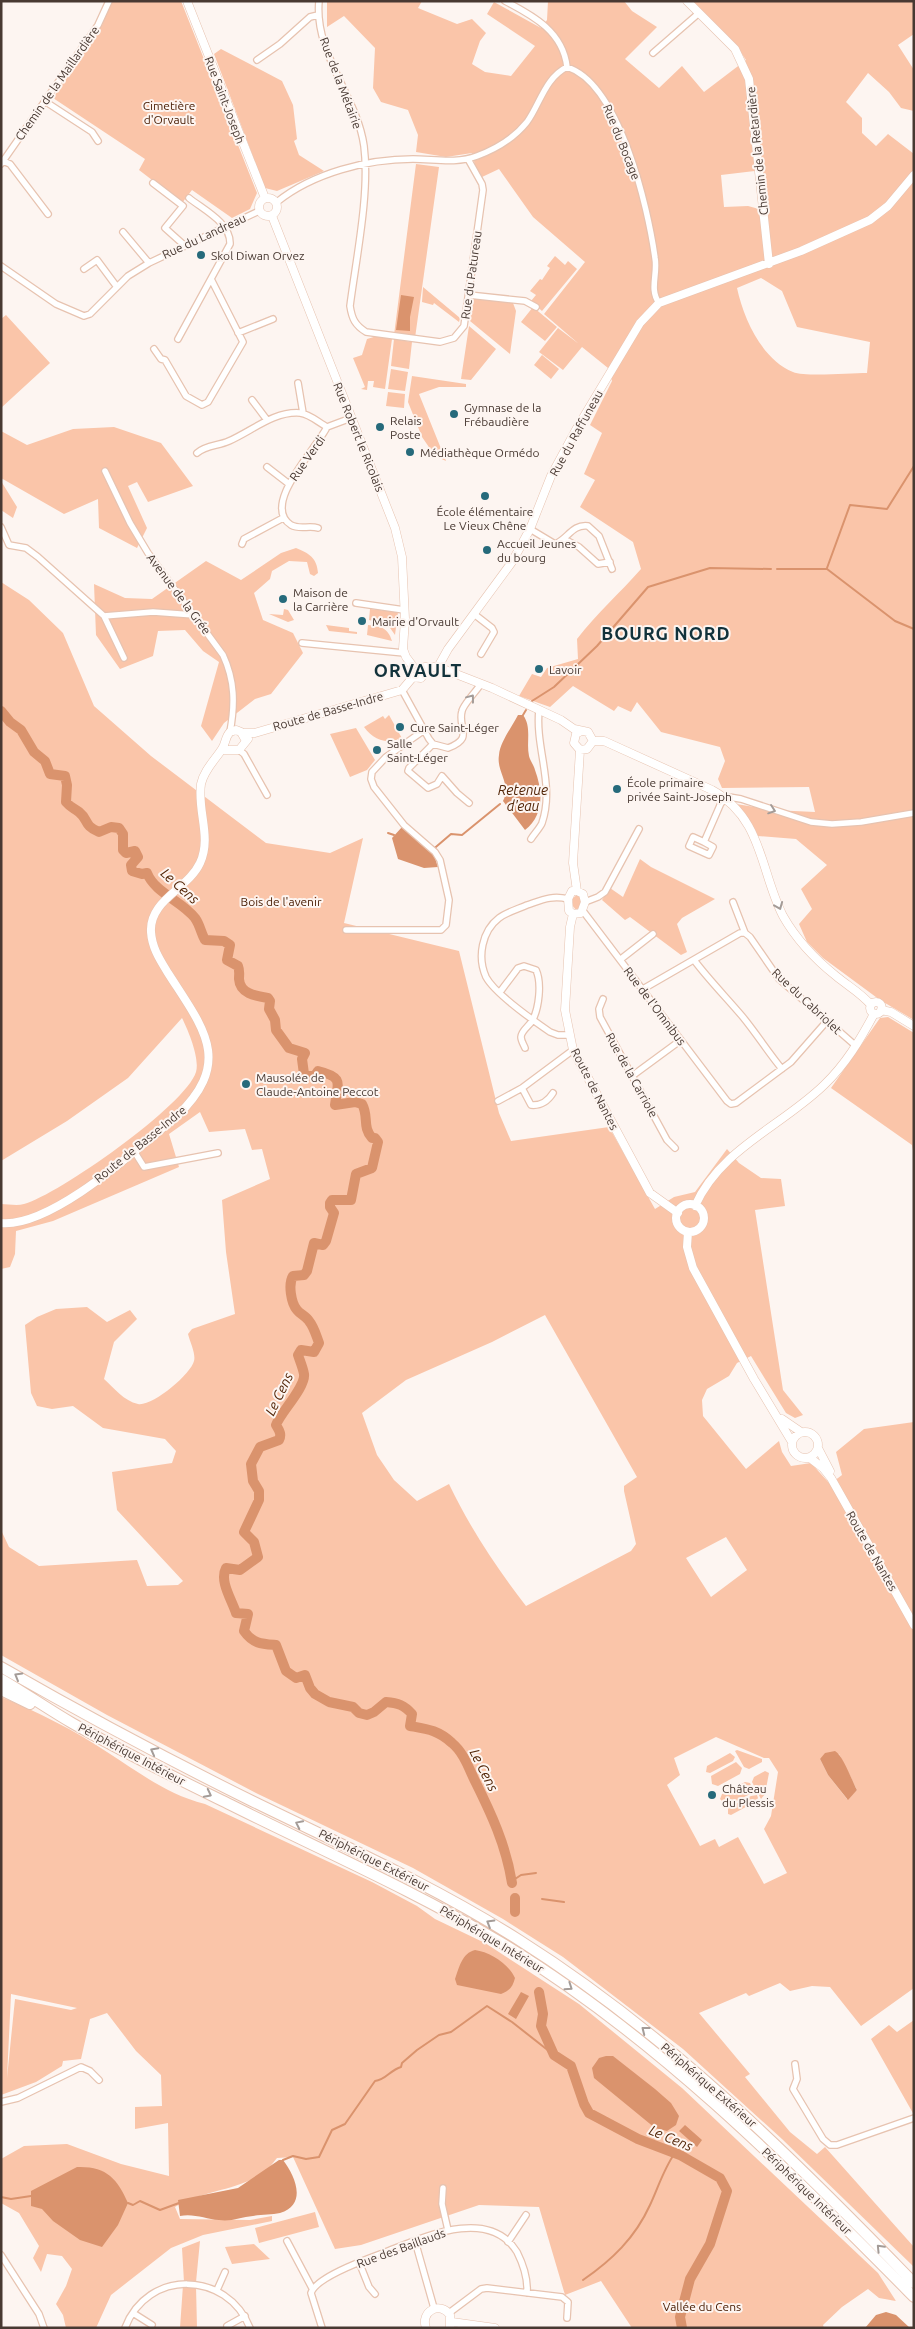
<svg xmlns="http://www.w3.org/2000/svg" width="915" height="2329" font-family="Ubuntu,sans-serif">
	<rect width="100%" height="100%" fill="#fdf5f1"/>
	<!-- green -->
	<path fill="#fac5a9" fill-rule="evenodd" d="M112,1H181L257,193L250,209L232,218L192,190L182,203L139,170L145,159L53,98L102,25Z
		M327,1H422L418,8L457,24L472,19L486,33L480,41L472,64L485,72L511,76L535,46L487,14L494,2L541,28L547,20L548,1H624L632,11L657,27L625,59L659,88L682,66L704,92L746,60L738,48L692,1H914V34L898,45L914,70V111L901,108L889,92L868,73L846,102L862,118V133L876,146L888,134L914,154V1020L880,1000L823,958L807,942L799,924L812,909L801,889L827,865L796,839L758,836L736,804L773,810L815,812L809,787L722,788L718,779L725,761L720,747L661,732L637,702L631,712L618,706L614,711L573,686L550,707L519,696L532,674L541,677L547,668L578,659L577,639C597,613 620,593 641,569L633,542L580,507L595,480L584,474L602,433L590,425L612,381L608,368L582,347L563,370L539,352L558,328L579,344L544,314L585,262L533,217L499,169L482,177L475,165L472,153L446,157L416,152L418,135L408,110L381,102L373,88L375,48L344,16L327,27ZM763,170L767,208L759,209L748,206L724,207L721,175ZM761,278L782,291L797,327L870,342L867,373C850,373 805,377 793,372C762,359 744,320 737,288Z
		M221,49L282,81L293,105L297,139L294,141L299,155L324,171L277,191L265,188L214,54Z
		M416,164L439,167L415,338L394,335Z
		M555,256L565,265L568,261L577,269L542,311L531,301L536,295L530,291L540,279L542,280L550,268L547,266Z
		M423,287L460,318L459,322L434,303L433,305L422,302Z
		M473,298L513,303L516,311L510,354L470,321Z
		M533,307L557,327L545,341L521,322Z
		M6,315L50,363L1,408V319Z
		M469,326L496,349L471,380L461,379Z
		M377,336L392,339L385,389L373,387L374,381H368L367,390L361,389L365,387L353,358L362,355L367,339Z
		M394,339L412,342L409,369L391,366Z
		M542,355L559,369L551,379L534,365Z
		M391,369L408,372L405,391L388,389Z
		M412,376L466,384V387H439L419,394L446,461L435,456L422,437L408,402Z
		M388,392L405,394L404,408L386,406Z
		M114,427L161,443L193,486L148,502L137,482L128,486L147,528L137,548L99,528L98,499L64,514L1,478V431L27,445L73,429Z
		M1,481L17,507L13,518L1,510Z
		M296,548C309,553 317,558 318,573L314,576L310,574L307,562L289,561L272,571L270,579L254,593L263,620L293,633L303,653L271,694L255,699L224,723L212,741L201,726L219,662L203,651L185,630L158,631L153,656L120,669L96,635L94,584L125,598L152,599L206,561L241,580L281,553Z
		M1,582L29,600L63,633L94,706L151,756L266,843L330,853L363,838L344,923L459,951L499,1113L511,1141L609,1127L655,1209L674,1197L695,1192L727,1149L739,1163L761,1178L781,1179L785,1206L755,1210L783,1390L803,1415L795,1418L786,1413L751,1356L737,1363L729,1376L707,1389L702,1400L703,1416L746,1469L779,1441L782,1452L791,1466L811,1463L830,1484L842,1475L836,1452L864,1429L914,1422V1988L861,2026L830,1987L812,1986L790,1991L780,1983L749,1996L746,1993L699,2013L750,2074L745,2077L790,2132L817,2154L825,2147L914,2247V2267L782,2139L683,2049L563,1957L503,1919L413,1868L258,1794L107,1715L1,1655V1530L9,1547L39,1566L137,1560L147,1586L178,1585L183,1581L117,1510L112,1472L172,1463L176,1451L165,1439L103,1428L73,1406L52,1409L37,1406L31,1393L25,1325L37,1317L56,1309L87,1307L107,1322L130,1310L137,1319L114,1342L104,1379C114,1388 124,1401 138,1404C152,1407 191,1374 194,1361C196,1354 190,1342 188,1334L192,1329L235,1314L226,1252L222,1200L270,1179L262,1149L252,1150L245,1129L209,1132L200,1112L169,1134L179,1167L53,1221L16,1231L15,1254L10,1267L1,1269V1204C8,1204 17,1206 24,1204C58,1195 186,1105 196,1072C200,1058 188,1030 182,1018L128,1078L67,1121L1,1161ZM545,1315L637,1477L624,1486V1491L636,1544L631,1551L526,1606C496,1567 470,1528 449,1484L417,1501L394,1480L377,1455L362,1413L406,1380L492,1342ZM726,1537L747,1570L711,1597L686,1558ZM716,1737L764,1758H769L778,1772L771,1816L764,1829L787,1873L764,1884L738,1837L719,1847L715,1839L700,1846L667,1785L680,1775L674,1758ZM839,1754L857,1790L847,1799L828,1775L820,1759Z
		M284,609L288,610L294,620L288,622L269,614L283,615Z
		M370,609L398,612L395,635L388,625L369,620Z
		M326,625L349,628V631L357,632V634L329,631Z
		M368,625C381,626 388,628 392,641L367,635Z
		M389,715L404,742L401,744L398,739L393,742C380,741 372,738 364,727L383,716L385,719Z
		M356,728L375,760L367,770L350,777L330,734Z
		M640,859L651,867L715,899L682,918L677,924L687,952L681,955L630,917L625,920L602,900L610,888L623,897Z
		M578,894L581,895L582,906L576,910L572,905L573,898Z
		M888,1017L914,1033V1156L912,1145L831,1088L880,1018Z
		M1,1697C36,1711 76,1731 107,1752C140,1773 166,1794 205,1804L372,1882L417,1906L435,1919L485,1943L579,2004L682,2088L878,2273L896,2301L879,2298L868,2289L842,2307L823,2325L824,2328H632L601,2281L565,2295L539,2207L479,2205L361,2245L335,2249L293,2157L277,2158C272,2164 267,2171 260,2175C234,2191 201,2191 175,2207L180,2219L250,2220L272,2216V2221L203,2235L171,2248L111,2295L96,2328H66L63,2315L56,2304L66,2286L72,2269L62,2256L47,2254L41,2272L33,2258L39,2246L19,2213L1,2203V2159L24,2146L67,2144L121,2164L169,2176L168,2123L135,2129V2107L162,2106L161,2075L136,2051L107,2013L90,2019L81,2059L63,2061L62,2066L36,2082L1,2095ZM11,1994L77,2008L71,2010L15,1999L7,2078Z
		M737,1750L762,1759V1762L749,1769L744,1767L735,1751Z
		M730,1753L735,1757L733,1761L710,1773L706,1772L707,1766Z
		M736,1762L742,1768L740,1774L718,1786L712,1784L711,1776Z
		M765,1771L769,1773L765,1794L761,1799L752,1782L754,1777Z
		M745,1782L750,1783L753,1790L752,1793L727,1806L720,1799L722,1794Z
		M757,1795L758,1798L755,1802L731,1815L728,1814V1808L751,1796Z
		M914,2020V2115L871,2039L889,2025L897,2032Z
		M315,2212L319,2227L259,2243L255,2228Z
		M200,2241L196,2282H184L182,2248Z
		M254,2244L270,2259L232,2264L225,2247Z
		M183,2285L196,2286L197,2328H180Z"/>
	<!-- water -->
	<path fill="#da936d" d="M401,295L414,297L410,317V331L396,330Z
		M518,715H523C532,727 526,742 529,756C530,761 534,765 535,770C543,792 544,815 525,830L503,801C512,784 496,772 499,755C500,742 512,727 518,715Z
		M402,827L434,855L438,867L424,868L398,859L392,838Z
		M835,1751C843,1755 852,1781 857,1790L848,1800L828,1775L820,1759L825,1753Z
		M475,1950C490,1952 509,1964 515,1978C513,1986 510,1991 501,1994L457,1985L455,1979C459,1968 462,1953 475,1950Z
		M521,1992L529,1996L516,2019L508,2014Z
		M606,2056H613L655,2089L671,2103L679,2116L676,2125L667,2131L655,2128L594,2078L592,2068L599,2058Z
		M685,2125L702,2140L697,2147L679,2131Z
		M279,2160H283C295,2176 308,2204 280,2213C272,2215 262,2214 253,2216C241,2217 231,2222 219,2220C206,2219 193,2213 180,2216L178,2200L238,2188Z
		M77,2167C106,2166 117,2178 128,2203L118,2225L102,2247L80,2240L53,2221L42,2209L31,2206V2191Z
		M886,2312L896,2315L910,2328H865L876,2315Z"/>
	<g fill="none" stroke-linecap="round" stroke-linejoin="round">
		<!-- stream -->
		<path stroke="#da936d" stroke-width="2" d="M827,568L850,505L887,509L914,466
			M777,569H827L895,621L914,629
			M532,701L554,687L597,646L648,587L710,568L771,569
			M523,715L526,710
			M388,833L394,835
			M430,852L451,834L462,835L500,804
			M512,1881L521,1875L536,1873
			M542,1899L564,1902
			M283,2160L293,2156L306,2159L319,2157L332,2130L345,2124L375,2081C386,2080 390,2070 401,2067L402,2063L417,2050L439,2035L451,2032L487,2006L512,2022L554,2055
			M1,2197L11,2199L31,2196
			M128,2203L133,2205L140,2201L160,2210L179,2203
			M583,2280C612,2260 635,2238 650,2205C658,2188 664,2168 675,2153"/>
		<!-- river -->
		<path stroke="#da936d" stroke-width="10" d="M1,711L10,722L21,730L34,752L45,761L50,774L65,776L67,785L66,802C70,807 74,808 79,812C89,820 83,825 99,832L111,827L119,828L123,834V850L126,853L135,851L138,857L131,865L132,871L142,874L147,873C155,893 182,901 195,918C200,925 201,933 205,940L224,941L230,945L227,960L238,966C240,971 239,974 239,979C240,994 256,996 268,998L270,1001L269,1009L275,1020L276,1030L289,1048L305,1053L302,1059L304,1074L314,1077L318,1071C344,1077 338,1083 335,1105L355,1102L362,1104C369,1116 362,1127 372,1138H375L378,1142L372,1168L356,1174L351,1200H332L330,1203V1207L334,1213L326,1241L323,1245L314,1243L307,1271L304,1275L293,1276C288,1284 291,1303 297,1310C300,1314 306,1316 309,1321C314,1327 316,1335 319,1343L314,1352L301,1350L298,1355C300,1361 303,1368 304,1374C306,1387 280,1413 276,1425C279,1430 282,1434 279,1440L260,1447L251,1464L253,1481L259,1491V1500L244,1532L254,1542L258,1557L240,1570L226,1568C219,1581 232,1600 236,1613L248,1614L244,1631C253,1644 262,1644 276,1645L286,1671L296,1678L305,1675L310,1688L315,1694L329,1702L353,1707L359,1713L367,1715L374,1712L386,1702C398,1703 404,1705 412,1714L410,1726C427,1729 438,1730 452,1743C463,1752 468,1766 474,1779C491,1813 506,1845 512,1883
			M515,1898V1912
			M539,1992L543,2014L541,2026L554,2055L571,2066L584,2104L589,2113L638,2139L680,2155L720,2178L727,2191L710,2244L690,2279L680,2317L682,2328"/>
		<defs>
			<path id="street" d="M319,1C314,54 357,96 364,146C370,193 356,259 350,306C352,319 355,325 366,332L440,342L454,338L464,326L483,190L482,184L468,159
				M505,1C534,16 563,32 567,67
				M653,53L699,13
				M257,60L280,44L310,17L318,15
				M46,102L92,132L98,141
				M3,161L10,164L48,214
				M1,164L98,25L109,1
				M153,183L183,206L165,228L184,245
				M277,202C313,173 367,159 413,159C434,159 456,164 477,156C496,149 515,137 527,122C540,104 545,78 567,67C620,84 648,208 655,258C658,274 649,289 659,303
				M123,232L149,263
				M1,266L56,304L84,316L90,314L128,276L149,263L259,211
				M84,269L97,260L117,287
				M469,295L525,301L536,307
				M238,333L273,319
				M178,339L230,244C231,223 204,210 189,198
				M154,349L161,359L165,360L186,396L202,405L208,402L243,342L211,279
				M298,383L303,413
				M252,400L267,420
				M197,453C206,445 218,446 229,441C252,431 274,411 300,413C310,414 319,423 327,427
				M267,467L289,484
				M105,471L130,523L148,553L223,655C235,681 235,704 230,732
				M1,527L9,545L26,548L38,557L104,616L153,612L194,615
				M318,528C309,525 300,530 291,525C260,505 317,448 327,427L351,418
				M530,529L555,544C568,539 572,524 588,526L599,536L612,569
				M564,539L579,547L598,564L610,562
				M242,544L244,539L283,518
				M356,603L404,610
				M474,614L492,628L494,632L481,654
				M104,616L124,658
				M302,643L404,653
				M402,690L429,739L433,744L448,748C475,738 457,728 462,711C463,705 477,690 481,684
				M433,744L409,768L408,771L428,788L437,784L442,776L457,793L469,803
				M239,750L244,754L267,795
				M531,839C534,834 540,828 542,823C555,785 535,748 539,710
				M704,842L713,847L709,855L689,846L693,837L704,842L721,803L729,797L741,799L811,822L832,824L861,822L914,813
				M568,899C552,895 542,900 527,905C518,909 507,912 499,918C482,931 477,957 486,977C495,994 534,1021 550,1032L558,1035H569
				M585,902L598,897L605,892L639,829
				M733,902L745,933L750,937L779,979L856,1046
				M583,911L727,1101L731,1104L736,1103L791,1062L827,1021
				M346,930H441L446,925L449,900L440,860L435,852L404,825L374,787L371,779L372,772L386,757L423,731
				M621,959L653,934
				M694,960C709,980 726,997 742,1016C756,1033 768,1052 782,1069
				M643,989L740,933H745
				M500,992L518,968L524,966L536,970C542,983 539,1009 532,1021C529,1026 521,1031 521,1037C521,1041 524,1045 525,1048
				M603,999L599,1009L600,1017L667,1140L675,1148
				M632,1076L681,1040
				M522,1088L531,1105C541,1106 548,1101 553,1093
				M498,1101L522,1088L573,1050
				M134,1151L144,1167L218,1153
				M795,2064L797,2079L793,2089L823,2139L830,2145H837L914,2118
				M1,2102L18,2098L81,2067L90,2071L99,2080
				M443,2188L442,2204L448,2230
				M287,2241L312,2288
				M415,2241L434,2308
				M508,2242L526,2215
				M1,2255L39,2314L44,2328
				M359,2262L369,2287L375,2294
				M217,2290L225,2272
				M133,2313L152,2325
				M449,2313L481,2289L487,2288L562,2297L568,2302L567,2318
				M227,2326L245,2316
				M125,2328C147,2269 227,2270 250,2328
				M322,2328L311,2293C316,2277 367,2259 383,2253C420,2239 488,2205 517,2252C523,2264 528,2279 527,2293"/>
			<path id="secondary" d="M187,1L265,198
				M687,1L735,49L749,79L769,264
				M259 207a9 9 0 1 1 18 0a9 9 0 1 1-18 0Z
				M272,216L395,528L402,557L405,619L403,649L406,657L412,665
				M425,667H438L492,688L561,720L574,729L588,732L593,741L587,749L580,750L574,743L576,734L581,731
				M438,667L448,649L512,562L530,529L551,476L577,428L640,323L659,303L801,251L870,220L888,206L914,175
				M413,677L421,678L425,673V667
				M243,733H255L402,690L413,677
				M593,741H604L712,790C763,818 760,871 783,916C796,939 816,960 836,976C848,986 861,993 871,1005
				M222,750H239L248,739
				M577,891L573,863L580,750
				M573,914L570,927L565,1010L573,1050L650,1193L678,1213
				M573,914L581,913L585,902L583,894L577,891
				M573,914L569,911L568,899L572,891H577
				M870 1008a6 6 0 1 1 12 0a6 6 0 1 1-12 0Z
				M881,1010L891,1012L914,1026
				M676 1218a14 14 0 1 1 28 0a14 14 0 1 1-28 0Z
				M695,1206C720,1149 782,1126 824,1085C846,1064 860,1040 874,1014
				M1,1223C52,1228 139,1147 177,1116C234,1061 203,1028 168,973C160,960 152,948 151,932C149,900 188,889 200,863C212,837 197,811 201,784C204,770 215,760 222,749C226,743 225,737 230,732L236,730L241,732L246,741
				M688,1232L687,1247L693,1268L754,1379L792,1442
				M782,1419L801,1432
				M792 1445a13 13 0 1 1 26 0a13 13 0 1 1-26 0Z
				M818,1448L830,1471
				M810,1458L823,1468L831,1478L914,1625
				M452,2322L495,2328
				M426,2328C420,2311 440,2301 450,2315V2328"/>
			<path id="highway" d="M1,1667C83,1714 167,1759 252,1801C342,1845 434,1886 519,1940C668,2034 792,2157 914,2283
				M1,1679C25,1693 48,1709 72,1723C124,1753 178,1779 231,1805C321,1850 413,1890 500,1942C656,2036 786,2168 914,2297
				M1,1690L30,1704"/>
		</defs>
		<!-- street casing -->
		<use href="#street" stroke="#e7c3b0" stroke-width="8"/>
		<!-- secondary casing -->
		<use href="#secondary" stroke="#e7c3b0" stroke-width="9"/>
		<!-- highway casing -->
		<use href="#highway" stroke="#e7c3b0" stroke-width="12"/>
		<!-- street -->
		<use href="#street" stroke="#fff" stroke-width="5.5"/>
		<!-- secondary -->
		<use href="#secondary" stroke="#fff" stroke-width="8"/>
		<!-- highway -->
		<use href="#highway" stroke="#fff" stroke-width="10"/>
	</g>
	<!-- one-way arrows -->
	<defs><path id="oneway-chevron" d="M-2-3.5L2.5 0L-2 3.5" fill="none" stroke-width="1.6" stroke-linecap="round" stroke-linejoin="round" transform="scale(1.25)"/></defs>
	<g stroke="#a49c98">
		<use href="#oneway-chevron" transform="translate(471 698) rotate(-53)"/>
		<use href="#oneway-chevron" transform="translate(772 810) rotate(19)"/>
		<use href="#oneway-chevron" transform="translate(779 906) rotate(68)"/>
		<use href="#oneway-chevron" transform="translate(18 1676) rotate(-150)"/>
		<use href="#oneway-chevron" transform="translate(154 1751) rotate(-152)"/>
		<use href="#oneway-chevron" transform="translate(208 1794) rotate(27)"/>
		<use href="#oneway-chevron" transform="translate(299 1824) rotate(-154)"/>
		<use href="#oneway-chevron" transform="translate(490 1923) rotate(-149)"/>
		<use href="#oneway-chevron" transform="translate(569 1987) rotate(34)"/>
		<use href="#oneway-chevron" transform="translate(645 2030) rotate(-142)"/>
		<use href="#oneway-chevron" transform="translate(880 2248) rotate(-134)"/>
	</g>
	<!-- markers -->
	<g fill="#266a7b" stroke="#fdf5f1" stroke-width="2">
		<circle cx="201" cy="255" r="5"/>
		<circle cx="454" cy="414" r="5"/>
		<circle cx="380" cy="427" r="5"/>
		<circle cx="410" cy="452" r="5"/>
		<circle cx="485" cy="496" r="5"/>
		<circle cx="487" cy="550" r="5"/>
		<circle cx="283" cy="599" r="5"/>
		<circle cx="362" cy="621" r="5"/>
		<circle cx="539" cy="669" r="5"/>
		<circle cx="400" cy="727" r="5"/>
		<circle cx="377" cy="750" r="5"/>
		<circle cx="617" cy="789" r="5"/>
		<circle cx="246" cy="1084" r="5"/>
		<circle cx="712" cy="1795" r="5"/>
	</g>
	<g text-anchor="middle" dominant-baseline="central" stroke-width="4" stroke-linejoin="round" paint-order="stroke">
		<!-- street labels -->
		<g font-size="12" fill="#483932" stroke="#fdf5f1">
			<text transform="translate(57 83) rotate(-55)">Chemin de la Maillardière</text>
			<text transform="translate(341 83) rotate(69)">Rue de la Métairie</text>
			<text transform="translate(225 100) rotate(69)">Rue Saint-Joseph</text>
			<text transform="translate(622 142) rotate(68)">Rue du Bocage</text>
			<text transform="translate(757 151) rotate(-96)">Chemin de la Retardière</text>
			<text transform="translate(204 236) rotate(-25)">Rue du Landreau</text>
			<text transform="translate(471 275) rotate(-82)">Rue du Patureau</text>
			<text transform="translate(576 433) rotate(-61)">Rue du Raffuneau</text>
			<text transform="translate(359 437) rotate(68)">Rue Robert le Ricolais</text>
			<text transform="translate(307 458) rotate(-55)">Rue Verdi</text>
			<text transform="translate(179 594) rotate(53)">Avenue de la Grée</text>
			<text transform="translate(328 711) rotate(-16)">Route de Basse-Indre</text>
			<text transform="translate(807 1001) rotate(43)">Rue du Cabriolet</text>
			<text transform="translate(655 1006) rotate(53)">Rue de l'Omnibus</text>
			<text transform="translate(632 1075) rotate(61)">Rue de la Carriole</text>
			<text transform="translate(595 1089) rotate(63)">Route de Nantes</text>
			<text transform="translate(140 1144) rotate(-39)">Route de Basse-Indre</text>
			<text transform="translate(872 1551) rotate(60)">Route de Nantes</text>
			<text transform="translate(132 1754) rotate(28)">Périphérique Intérieur</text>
			<text transform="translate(374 1860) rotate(27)">Périphérique Extérieur</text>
			<text transform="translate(492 1939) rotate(31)">Périphérique Intérieur</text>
			<text transform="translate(709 2085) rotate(41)">Périphérique Extérieur</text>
			<text transform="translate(807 2191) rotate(44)">Périphérique Intérieur</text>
			<text transform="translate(401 2248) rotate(-20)">Rue des Baillauds</text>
		</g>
		<!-- park labels -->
		<g font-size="12" fill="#471b00" stroke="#fdf5f1">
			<text x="169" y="105">Cimetière<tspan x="169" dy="14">d'Orvault</tspan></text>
			<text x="281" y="901">Bois de l'avenir</text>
			<text x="702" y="2306">Vallée du Cens</text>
		</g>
		<!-- poi labels -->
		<g font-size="12" fill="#483932" stroke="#fdf5f1" text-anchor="start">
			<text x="211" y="255">Skol Diwan Orvez</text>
			<text x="464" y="407">Gymnase de la<tspan x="464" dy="14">Frébaudière</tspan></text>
			<text x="390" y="420">Relais<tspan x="390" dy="14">Poste</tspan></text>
			<text x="420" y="452">Médiathèque Ormédo</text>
			<text x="485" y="511" text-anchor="middle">École élémentaire<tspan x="485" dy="14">Le Vieux Chêne</tspan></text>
			<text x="497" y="543">Accueil Jeunes<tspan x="497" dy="14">du bourg</tspan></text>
			<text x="293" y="592">Maison de<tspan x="293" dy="14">la Carrière</tspan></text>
			<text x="372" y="621">Mairie d'Orvault</text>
			<text x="549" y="669">Lavoir</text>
			<text x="410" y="727">Cure Saint-Léger</text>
			<text x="387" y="743">Salle<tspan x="387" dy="14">Saint-Léger</tspan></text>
			<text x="627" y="782">École primaire<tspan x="627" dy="14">privée Saint-Joseph</tspan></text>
			<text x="256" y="1077">Mausolée de<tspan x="256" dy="14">Claude-Antoine Peccot</tspan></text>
			<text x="722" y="1788">Château<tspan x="722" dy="14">du Plessis</tspan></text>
		</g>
		<!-- water labels -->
		<g font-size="14" font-style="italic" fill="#522507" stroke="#fdf5f1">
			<text x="523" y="790">Retenue<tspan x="523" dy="16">d'eau</tspan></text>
			<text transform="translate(180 886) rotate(42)">Le Cens</text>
			<text transform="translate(279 1394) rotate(-64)">Le Cens</text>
			<text transform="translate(484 1770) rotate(63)">Le Cens</text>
			<text transform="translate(671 2138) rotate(23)">Le Cens</text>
		</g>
		<!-- district labels -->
		<g font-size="18" font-weight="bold" letter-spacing="1" fill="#12323b" stroke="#fdf5f1">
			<text x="666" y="633">BOURG NORD</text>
			<text x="418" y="670">ORVAULT</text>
		</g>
	</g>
	<!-- border -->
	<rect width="915" height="2329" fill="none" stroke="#483932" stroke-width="5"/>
</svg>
